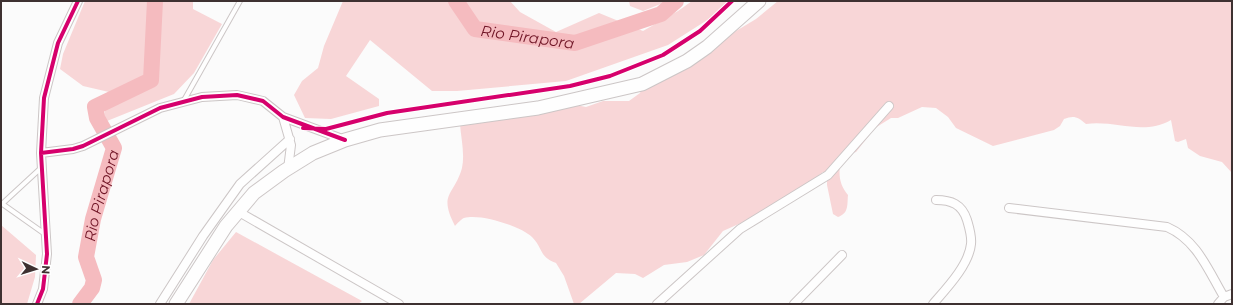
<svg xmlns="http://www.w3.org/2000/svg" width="1233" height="305" font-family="Montserrat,sans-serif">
	<rect width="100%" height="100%" fill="#fbfbfb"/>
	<!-- green -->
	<path fill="#f8d6d7" d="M85,1H193V9L222,24L194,73L174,94L102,123L109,92L83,86L60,69L63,54Z
		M343,1H510L520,12L556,32L599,13L643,31L678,11L692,1H728L712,17L668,45L566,81L457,91H432L370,40L346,76L379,99V106L331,119L305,118L294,95L302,81L318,68L324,46Z
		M629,1H668L643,11L630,6Z
		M778,1H1232V173L1222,162L1200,156L1188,148L1186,139L1178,142L1175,141L1171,120C1143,136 1116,120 1086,124C1078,117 1074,115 1064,119L1060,126L1054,130L993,146L956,128L948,117L936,108L922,107L898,118H891L875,128L856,152L842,156C838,171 838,183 848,195C847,205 849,213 838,217L833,214L827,185V174L823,172L801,189L759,215L723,231L704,255L687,262L664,265L643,278L635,274L616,273L579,304H574L564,276L556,263C539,257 543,248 532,237C520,226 480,213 464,218C461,219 457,224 455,226C438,193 454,196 462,168C465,154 461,138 460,124L566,103L586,107L603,101H629L640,93L647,76L705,55L736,31L756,19Z
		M1,225L36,255L35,277L27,304H1Z
		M236,232L362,301L358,304H189L213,260Z"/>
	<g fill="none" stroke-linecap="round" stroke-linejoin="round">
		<!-- river -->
		<g stroke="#f5bbbf" stroke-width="16">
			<path id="s1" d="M456,1L475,29L575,43L661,14L676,1"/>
			<path id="s2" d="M80,304L92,288L94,280L86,257L93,219L114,148L97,118L95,107L151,80L155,1"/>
		</g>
		<defs>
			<path id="lane" d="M183,102L240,1
				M1,203L45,234
				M2,204L41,168"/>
			<path id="street" d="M283,117L291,145L288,169
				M41,153L73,149L83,146L160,108L202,97L237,95L263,101L283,117L345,140
				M1009,208L1167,227C1197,240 1208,270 1224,297
				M239,212L399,304
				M37,304L43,289L47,254L41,153L44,98L58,43L78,1
				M160,304L203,236L240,184L290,139
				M657,304L740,229L828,175L889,106
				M794,304L842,255
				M933,304C946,289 969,265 971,244C972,236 969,227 967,220C962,204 951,200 936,200
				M1218,304L1224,297L1232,294"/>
			<path id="primary" d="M176,304L226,226L254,193L284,171L313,153L345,140L380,130L538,108L642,84L687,61L707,47L759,1"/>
		</defs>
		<!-- lane casing -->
		<use href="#lane" stroke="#ccc6c6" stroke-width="6"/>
		<!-- street casing -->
		<use href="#street" stroke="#ccc6c6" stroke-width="10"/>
		<!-- primary casing -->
		<use href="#primary" stroke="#ccc6c6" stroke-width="15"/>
		<!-- lane -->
		<use href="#lane" stroke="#fefefe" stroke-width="4"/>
		<!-- street -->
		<use href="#street" stroke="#fefefe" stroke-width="8"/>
		<!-- primary -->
		<use href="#primary" stroke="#fefefe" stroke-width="13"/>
		<defs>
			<path id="cycleway" d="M303,128L326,129L387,113L570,86L610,76L663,55L700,31L732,1
				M41,153L73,149L83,146L160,108L202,97L237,95L263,101L283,117L345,140
				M37,304L43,289L47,254L41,153L44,98L58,43L78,1"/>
		</defs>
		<!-- cycleway casing -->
		<use href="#cycleway" stroke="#fff" stroke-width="6"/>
		<!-- cycleway -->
		<use href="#cycleway" stroke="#d6006c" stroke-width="4"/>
	</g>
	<g text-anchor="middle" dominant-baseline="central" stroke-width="3.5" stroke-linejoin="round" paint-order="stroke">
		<!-- water labels -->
		<g font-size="15" font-style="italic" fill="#6f1425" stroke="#fff">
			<text stroke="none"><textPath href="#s1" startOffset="87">Rio Pirapora</textPath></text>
			<text stroke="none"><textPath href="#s2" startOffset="116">Rio Pirapora</textPath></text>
		</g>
	</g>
	<!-- border -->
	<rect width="1233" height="305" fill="none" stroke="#3e3131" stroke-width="4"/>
	<!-- north arrow -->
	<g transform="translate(36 269) rotate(94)" stroke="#ffffff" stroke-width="3" paint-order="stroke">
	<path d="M0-3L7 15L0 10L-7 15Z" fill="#3e3131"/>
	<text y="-6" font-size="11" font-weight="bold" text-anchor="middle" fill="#3e3131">N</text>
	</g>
</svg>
